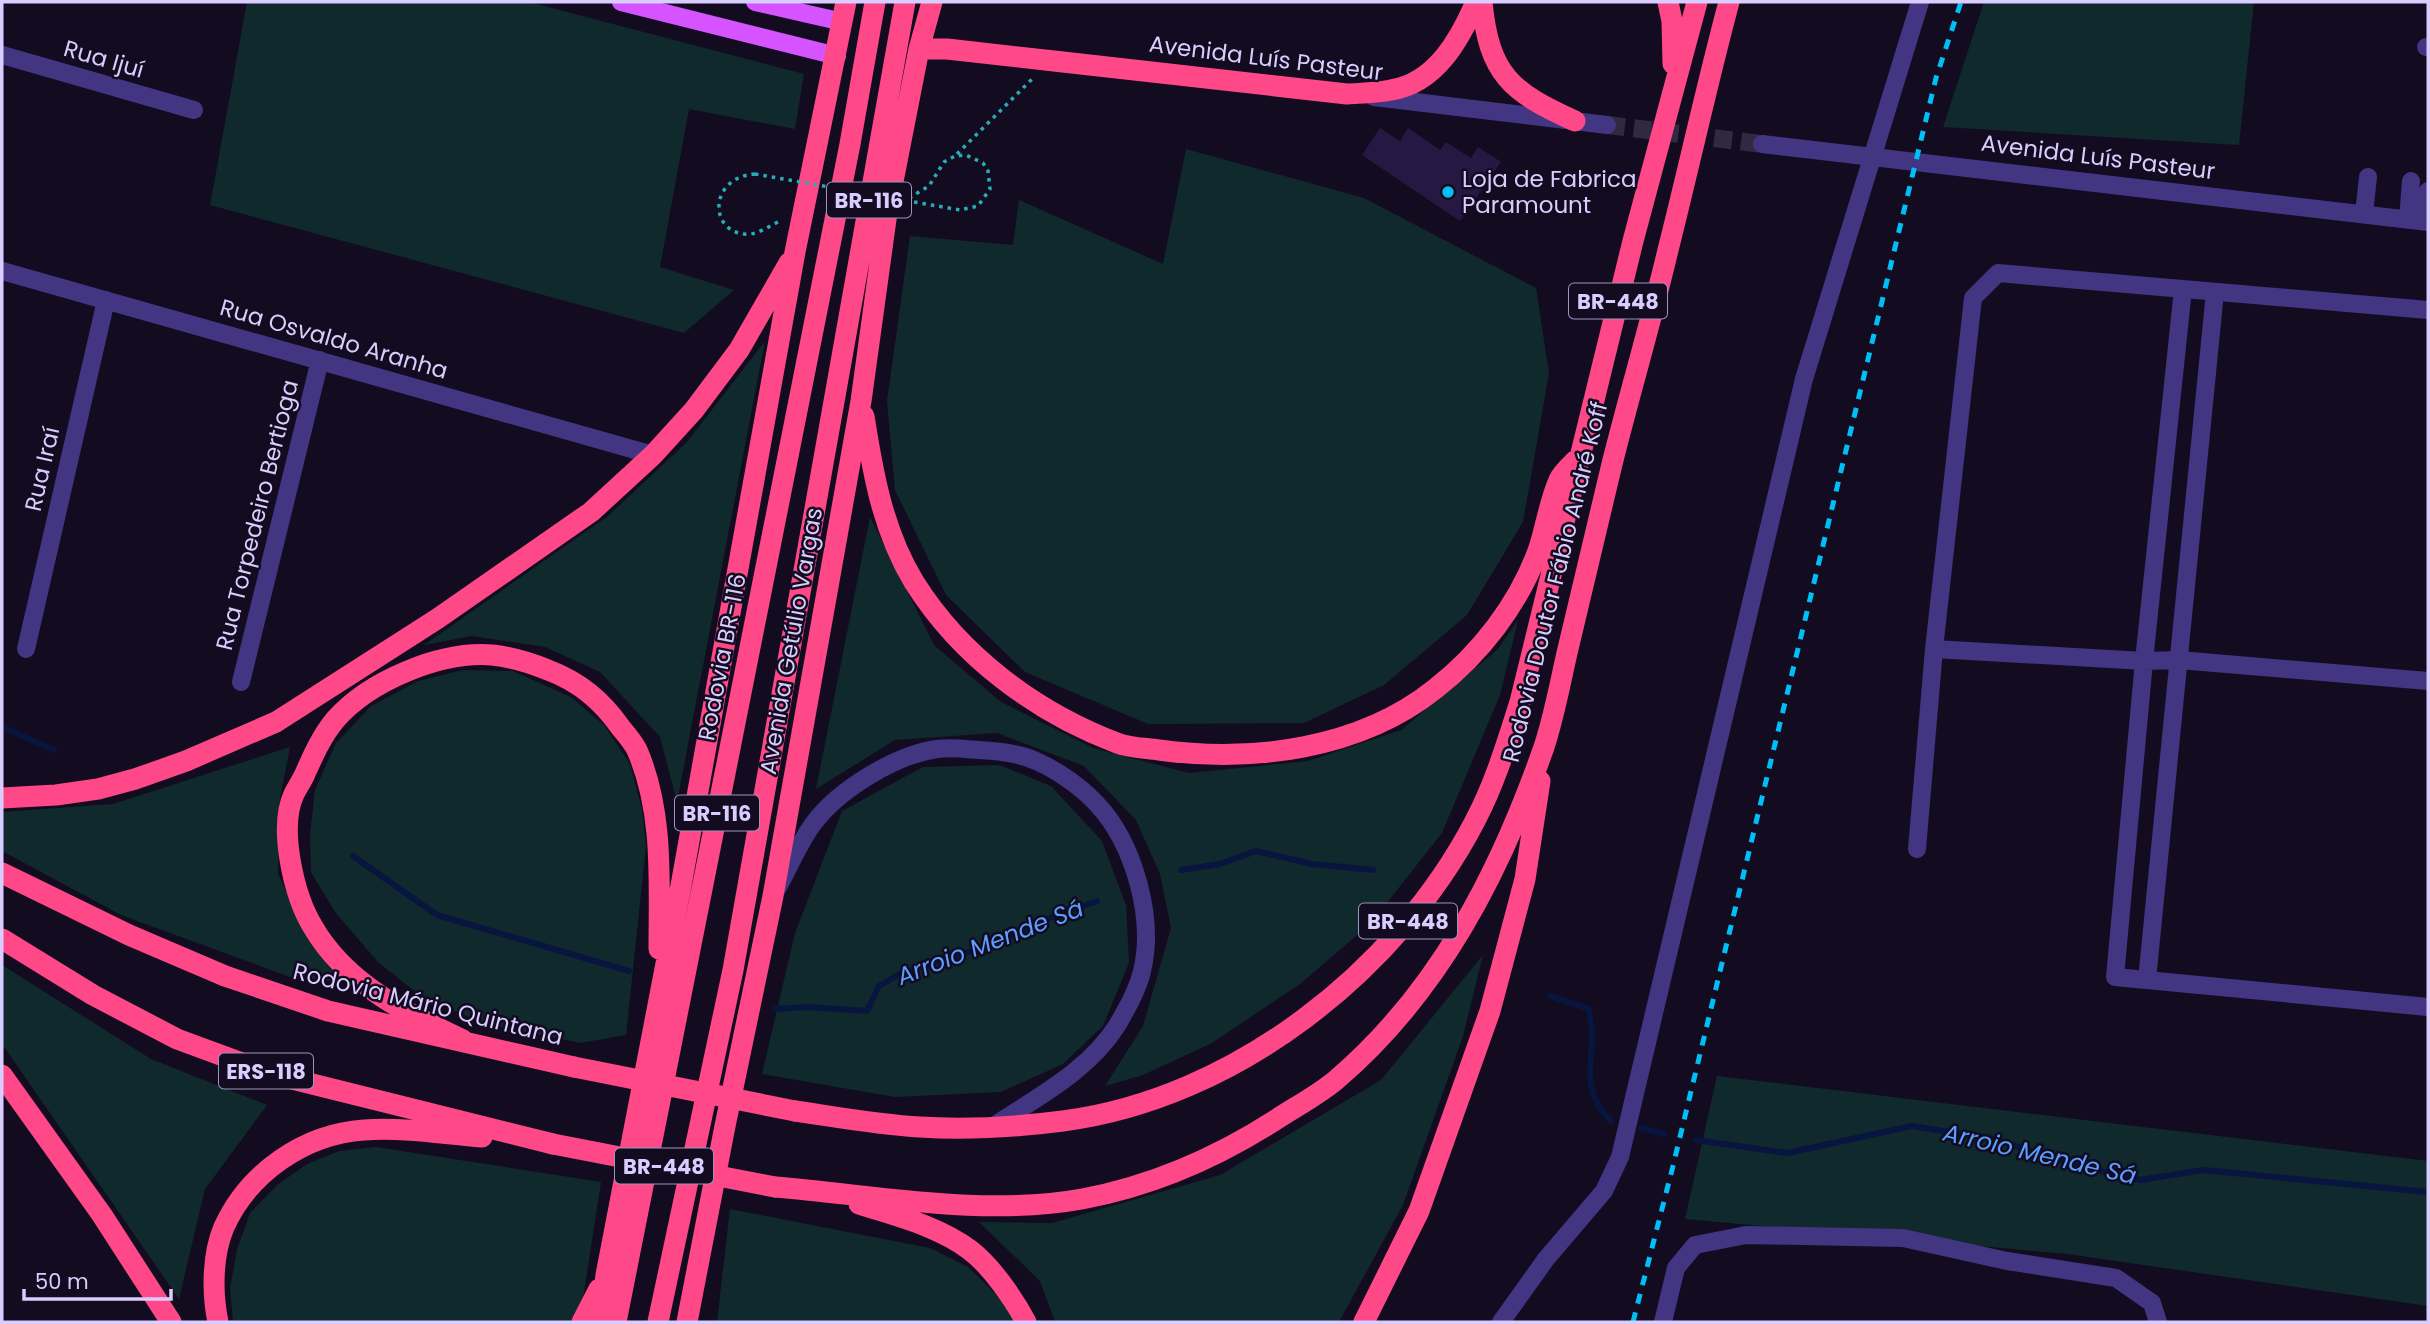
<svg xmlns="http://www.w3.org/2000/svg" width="2430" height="1324" font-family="Poppins,sans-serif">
	<rect width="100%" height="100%" fill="#130c21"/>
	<!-- green -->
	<path fill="#0f292c" d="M247,2H529L804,74L795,129L689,109L660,267L734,290L684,333L210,205Z
		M1984,2H2254L2239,145L1943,127Z
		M1186,149L1364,198L1536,288L1549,373L1523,522L1467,615L1384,685L1304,723L1148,724L1025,672L946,595L895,490L887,401L910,236L1013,245L1019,200L1163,264Z
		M765,341L677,802L660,737L600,672L545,647L472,636L424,645L608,516L687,442Z
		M870,517L934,645L1001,702L1093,748L1189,773L1308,761L1401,730L1497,650L1518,620L1500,695L1442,833L1371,923L1300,984L1212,1043L1143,1075L1105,1086L1143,1026L1171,928L1160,874L1136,820L1084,766L997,733L895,740L816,789Z
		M463,670L513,671L571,697L604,725L630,764L642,809L646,846L626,1035L580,1043L487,1024L424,999L378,962L335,912L311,872L310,834L315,790L336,743L371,706L418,681Z
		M290,747L280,798L278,873L303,930L340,982L290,977L121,915L2,851V812L113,804Z
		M999,765L1051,786L1102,841L1126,905L1129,963L1103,1026L1063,1064L1001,1092L895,1097L762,1074L795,933L842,811L923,767Z
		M1483,955L1463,1036L1403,1205L1339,1322H1055L1040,1281L979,1222L1052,1223L1220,1175L1381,1080Z
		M2,965L151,1059L267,1105L205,1189L179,1299L2,1044Z
		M1717,1076L2428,1161V1306L2067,1254L1685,1219Z
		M376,1147L601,1182L583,1299L570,1322H233L230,1288L237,1249L250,1213L277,1185L307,1164L339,1151Z
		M730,1209L930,1248L968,1267L1006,1304L1014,1322H717Z"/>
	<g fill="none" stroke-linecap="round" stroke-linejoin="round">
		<!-- stream -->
		<path stroke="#07153f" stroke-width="6" d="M2,727L54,750
			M353,856L437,915L629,971
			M1181,870L1220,864L1256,851L1312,864L1373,870
			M1550,996L1589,1009C1590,1018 1592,1028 1592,1037C1591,1071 1583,1094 1611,1121
			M775,1009L808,1007L867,1011L879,986L900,974L999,942L1047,919L1097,901
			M1641,1128L1664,1134
			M1696,1140L1787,1153L1912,1126L1994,1139L2078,1166L2140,1180L2203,1170L2428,1192"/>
	</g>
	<!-- building -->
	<path fill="#261843" d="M1380,128L1400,141L1408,128L1440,150L1446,142L1471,158L1478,147L1501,162L1460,221L1362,155Z"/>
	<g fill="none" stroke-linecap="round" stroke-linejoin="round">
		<!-- minor-tunnel -->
		<path stroke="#312942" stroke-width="18" stroke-dasharray="18 9" stroke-linecap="butt" d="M1607,125L1762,144"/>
		<!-- path -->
		<path stroke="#29adb7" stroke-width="3.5" stroke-dasharray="3.5 5" stroke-linecap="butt" d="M957,154L1033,78
			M755,174C710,177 708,230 744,234C756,236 769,226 780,221
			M909,198L929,186L944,162L955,156L966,155L983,163L988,171L990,189L978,206L960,210"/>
		<!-- minor -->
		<path stroke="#423582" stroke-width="18" d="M2426,47H2428
			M2,55L194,110
			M1374,97L1607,125
			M1762,144L2428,222
			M2364,214L2368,177
			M2408,219L2411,181
			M2426,221L2428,191
			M2,271L653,455
			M2183,289L2144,661L2115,977L2428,1007
			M2428,310L1998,273L1973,298L1934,649L2144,661L2179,660L2428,681
			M26,649L106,300
			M241,682L320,360
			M1917,849L1934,649
			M777,889C789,868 799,843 813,824C838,790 895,755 937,749C951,747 966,749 979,750C998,751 1019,753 1036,761C1057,770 1081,787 1096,803C1134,843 1155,918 1142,971C1138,989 1127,1008 1118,1024C1089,1071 1037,1097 992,1127
			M2147,980L2215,292
			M1501,1322L1546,1259L1604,1191L1620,1157L1804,379L1920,2
			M1663,1322L1676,1268L1695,1245L1746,1235L1903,1238L2007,1261L2116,1278L2152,1303L2158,1322"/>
		<!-- major -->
		<path stroke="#d554ff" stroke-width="18" d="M621,2L837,56
			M755,2L843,22"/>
		<!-- highway -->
		<path stroke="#ff4888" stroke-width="21" d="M1482,2C1489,75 1511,92 1575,121
			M1668,2L1672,21L1673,64
			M919,49H947L1054,61L1347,94C1362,93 1377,93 1391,90C1436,83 1460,39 1476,2
			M864,416C873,474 883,531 914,582C961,657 1036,712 1117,743C1130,748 1146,748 1159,750C1252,763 1360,749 1435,689C1480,654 1518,605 1538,551C1546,528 1549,502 1559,480C1562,473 1570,466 1576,460
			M2,798L56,795L98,789L135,779L186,761L276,722L437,619L591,512L653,455L694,410L739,350L789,263
			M2,873L129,935L225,976L328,1011L574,1067
			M2,939L93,995L177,1039L272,1074L553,1144
			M463,1040C406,1013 346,984 313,927C294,896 278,828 294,794C297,788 301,782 304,776C313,756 321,737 335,720C369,681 440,651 492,655C511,657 531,663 548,670C580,682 602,701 621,728C627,735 633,742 637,750C664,812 659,882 659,949
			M2,1075L102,1215L171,1322
			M795,1111C836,1117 878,1125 920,1127C967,1130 1016,1127 1063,1121C1234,1099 1397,971 1475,821C1495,783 1507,743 1520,702L1633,241L1697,2
			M775,1187C875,1195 982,1217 1082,1199C1152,1186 1218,1157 1277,1119C1297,1106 1318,1095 1336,1080C1439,992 1500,873 1544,747C1554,717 1560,684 1567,653C1582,590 1597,527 1612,464C1630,392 1651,322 1668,250C1689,167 1707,84 1729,2
			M859,1204C896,1216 938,1226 970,1250C991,1266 1014,1299 1026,1322
			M218,1322C212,1293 212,1255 224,1227C249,1172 305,1134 364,1130C403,1127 443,1134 482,1137
			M582,1322L599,1289
			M600,1322L606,1275L680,891L795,252L846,2
			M616,1322L850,144L875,2
			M658,1322L733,970L905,2
			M687,1322L725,1126L773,896L861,401L887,212L919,49L932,2
			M1364,1322L1419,1211L1490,1011L1525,879L1540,781"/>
		<!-- rail -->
		<path stroke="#00bff8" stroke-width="5" stroke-dasharray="10 9" stroke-linecap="butt" d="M1633,1322L1672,1170L1936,78L1961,2"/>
		<!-- path-bridge -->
		<path stroke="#29adb7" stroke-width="3.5" stroke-dasharray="3.5 5" stroke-linecap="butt" d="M755,174L960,210"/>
		<!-- highway-bridge -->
		<path stroke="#ff4888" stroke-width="21" d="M574,1067L795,1111
			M553,1144L775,1187"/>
	</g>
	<!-- markers -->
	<circle fill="#00bff8" stroke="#130c21" stroke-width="2.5" cx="1448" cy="192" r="7"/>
	<g text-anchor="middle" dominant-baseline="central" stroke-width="5" stroke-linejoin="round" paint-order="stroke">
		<!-- shield labels -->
		<g fill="#130c21" stroke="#9e93bc" stroke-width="2">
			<rect x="827" y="182.5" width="84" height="35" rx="5"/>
			<rect x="1569" y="283.5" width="98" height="35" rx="5"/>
			<rect x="675" y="795.5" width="84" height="35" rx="5"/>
			<rect x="1359" y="903.5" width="98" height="35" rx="5"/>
			<rect x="219" y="1053.5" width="94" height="35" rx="5"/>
			<rect x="615" y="1148.5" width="98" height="35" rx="5"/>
		</g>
		<g font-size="21" font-weight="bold" fill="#d9cdff">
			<text x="869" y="200">BR-116</text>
			<text x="1618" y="301">BR-448</text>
			<text x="717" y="813">BR-116</text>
			<text x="1408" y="921">BR-448</text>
			<text x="266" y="1071">ERS-118</text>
			<text x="664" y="1166">BR-448</text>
		</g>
		<!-- street labels -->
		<g font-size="23" fill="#d9cdff" stroke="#130c21">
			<text transform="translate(1266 58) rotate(7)">Avenida Luís Pasteur</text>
			<text transform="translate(104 59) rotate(16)">Rua Ijuí</text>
			<text transform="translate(2098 157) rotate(7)">Avenida Luís Pasteur</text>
			<text transform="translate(334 339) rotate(16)">Rua Osvaldo Aranha</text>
			<text transform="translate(42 469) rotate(-77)">Rua Iraí</text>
			<text transform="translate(257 515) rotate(-76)">Rua Torpedeiro Bertioga</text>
			<text transform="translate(1555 582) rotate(-76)">Rodovia Doutor Fábio André Koff</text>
			<text transform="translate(791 641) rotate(-80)">Avenida Getúlio Vargas</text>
			<text transform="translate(722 657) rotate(-79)">Rodovia BR-116</text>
			<text transform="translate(428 1004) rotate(14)">Rodovia Mário Quintana</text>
		</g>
		<!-- poi labels -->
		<g font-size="23" fill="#d9cdff" stroke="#130c21" text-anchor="start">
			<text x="1462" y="179">Loja de Fabrica<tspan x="1462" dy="26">Paramount</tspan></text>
		</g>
		<!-- water labels -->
		<g font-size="24" font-style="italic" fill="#5b9eff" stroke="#130c21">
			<text transform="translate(990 942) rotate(-21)">Arroio Mende Sá</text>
			<text transform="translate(2040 1154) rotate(13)">Arroio Mende Sá</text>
		</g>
	</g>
	<!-- border -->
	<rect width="2430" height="1324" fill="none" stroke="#d9cdff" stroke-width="7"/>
	<!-- scale -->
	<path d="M24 1289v10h147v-10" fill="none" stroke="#d9cdff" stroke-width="3.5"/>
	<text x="35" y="1289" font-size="21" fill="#d9cdff" stroke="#130c21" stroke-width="5" paint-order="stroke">50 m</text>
</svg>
